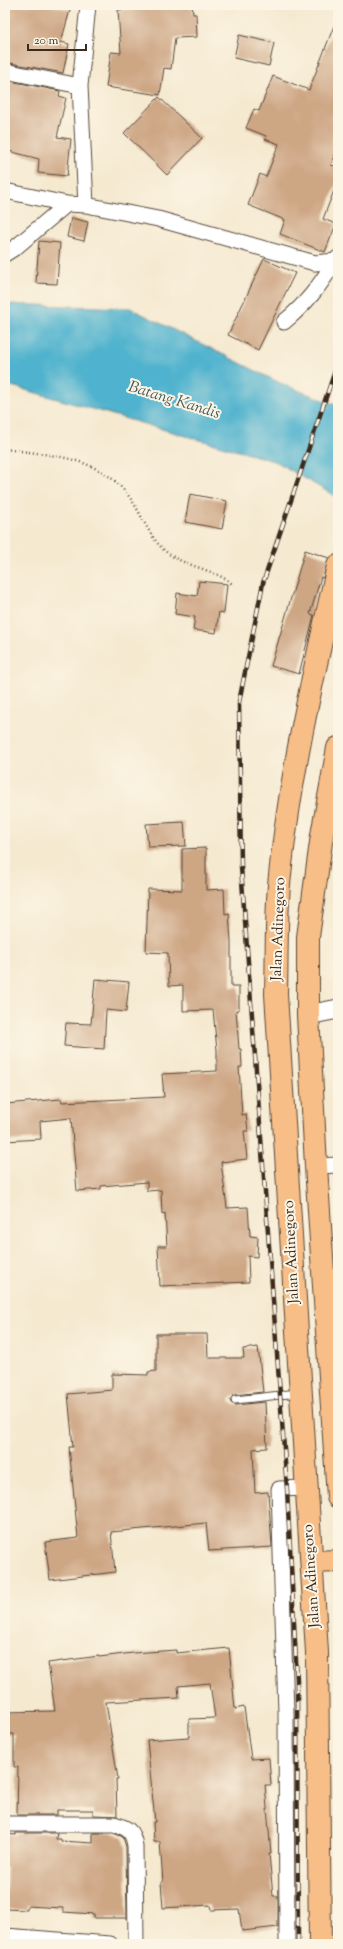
<svg xmlns="http://www.w3.org/2000/svg" width="343" height="1949" font-family="'Sorts Mill Goudy',serif">
	<rect width="100%" height="100%" fill="#fcf5e5"/>
	<filter id="ink" filterUnits="userSpaceOnUse"><feTurbulence type="fractalNoise" baseFrequency=".025" numOctaves="2"/><feDisplacementMap in="SourceGraphic" scale="8" xChannelSelector="R" yChannelSelector="G"/><feConvolveMatrix kernelMatrix="1 2 1 2 8 2 1 2 1" color-interpolation-filters="sRGB"/></filter>
	<filter id="wash" filterUnits="userSpaceOnUse"><feTurbulence type="fractalNoise" baseFrequency=".012" numOctaves="4" result="noise"/><feDisplacementMap in="SourceGraphic" scale="16" xChannelSelector="R" yChannelSelector="G"/><feGaussianBlur stdDeviation="0.9" result="paint"/><feColorMatrix in="noise" values="0 0 0 0 0 0 0 0 0 0 0 0 0 0 0 0 0 1.4 0 .05"/><feComposite in="paint" operator="in"/></filter>
	<g filter="url(#wash)">
		<rect width="100%" height="100%" fill="#f5e9d0"/>
		<!-- water -->
		<path fill="#4fb2ce" stroke="#456e76" d="M5,304L130,308L280,383L338,406V498L277,462L5,384Z"/>
		<g id="blocks">
			<!-- building -->
			<path fill="#cda684" d="M5,5H52L70,10L61,42L69,44L63,73L5,62Z
				M165,5H192L193,14H196L197,37L175,38L171,69L164,68L160,95L106,87L111,52L121,53L118,10Z
				M337,18L338,146L331,165L338,167V180L323,219L336,224L325,252L280,234L285,220L248,205L260,174L266,177L279,144L265,139L266,136L246,128L254,109L259,111L273,76L309,90Z
				M239,35L274,43L269,66L234,58Z
				M5,80L60,91L59,96L66,98L57,137L71,139L67,176L38,173L39,159L5,150Z
				M159,97L202,138L167,175L124,133Z
				M71,218L88,222L84,241L67,237Z
				M39,241L60,243L57,284L36,283Z
				M264,259L295,273L258,350L228,335Z
				M190,494L227,501L222,529L185,522Z
				M305,550L329,558L323,578L321,577L310,614L314,615L299,674L271,666Z
				M199,581L227,584L224,613L219,612L216,633L193,630L195,617L175,614L177,593L197,596Z
				M184,822L186,846L148,847L146,824Z
				M206,848V890L224,889L225,914L229,913L231,941V987H239V1010H236L239,1049H241L242,1067H239L242,1115L246,1114L248,1131H244L247,1159L221,1162L227,1208L248,1207L250,1236L258,1237L257,1257L248,1256L249,1282L160,1286L158,1246H167L165,1213L162,1214L161,1190L147,1191V1182L101,1186V1189L77,1191L71,1118L40,1121L41,1139L5,1141V1104L61,1099L62,1102L164,1097L162,1074L217,1071V1050L213,1010L183,1011V985L169,986L168,953L146,952L148,889L182,890V849Z
				M95,979L129,982L126,1012L106,1010L104,1049L64,1046L66,1023L91,1024Z
				M156,1334H207L208,1358H244L243,1349L258,1347L263,1392L234,1395L230,1400L231,1403L235,1405L265,1402L267,1448L253,1449L255,1493L268,1492L272,1547L209,1551L206,1523L111,1532L115,1572L50,1580L45,1542L78,1538L69,1447H73L68,1394L112,1390V1374L148,1375V1372L156,1371Z
				M229,1648L235,1709L244,1707L251,1759L269,1758L271,1785H265L271,1854H269L273,1896H278V1927L242,1931L239,1909L211,1910L210,1905L163,1908L161,1882H163L160,1842H154L153,1822H155L147,1740L189,1737V1719L215,1718L210,1683L178,1686L179,1698L106,1702L118,1779H116L117,1816L93,1815V1810H57V1815H17L18,1767H14V1734H5V1712L55,1711L48,1663L99,1656V1657L133,1653L176,1650V1653Z
				M16,1833H57L56,1839H61V1841L93,1843V1833H113L123,1837L126,1847L127,1918H94V1914L63,1912V1908L27,1906V1910L5,1909L7,1868L5,1867V1834L16,1835Z"/>
		</g>
	</g>
	<g filter="url(#ink)">
		<use href="#blocks" fill-opacity="0" stroke="#574739" stroke-width="1"/>
		<g fill="none" stroke-linecap="round" stroke-linejoin="round">
			<defs>
				<path id="service" d="M235,1400L298,1393"/>
				<path id="minor" d="M5,71L80,86
					M5,191L67,204L86,205L158,219L315,263L335,261L338,258
					M86,205L80,86L88,5
					M5,254L16,247L67,204
					M284,322C307,303 319,287 335,261
					M316,1166L338,1165
					M5,1824H114C128,1828 133,1831 135,1846L136,1944
					M5,1936L110,1944
					M287,1944L286,1712L279,1489L306,1488"/>
				<path id="tertiary" d="M308,1015L338,1009"/>
				<path id="trunk" d="M338,748L322,835L308,937V1015L316,1166L338,1497
					M312,1562L338,1561
					M320,1944L317,1652L276,994C277,958 276,921 279,885C289,778 314,671 338,566"/>
			</defs>
			<!-- service casing -->
			<use href="#service" stroke="#574739" stroke-width="9"/>
			<!-- minor casing -->
			<use href="#minor" stroke="#574739" stroke-width="17"/>
			<!-- tertiary casing -->
			<use href="#tertiary" stroke="#574739" stroke-width="21"/>
			<!-- trunk casing -->
			<use href="#trunk" stroke="#574739" stroke-width="24"/>
			<!-- path -->
			<path stroke="#574739" stroke-width="2.5" stroke-dasharray="1 3" stroke-linecap="butt" d="M5,449C55,456 105,456 134,504C145,521 151,541 169,554C187,567 217,570 232,584"/>
			<!-- service -->
			<use href="#service" stroke="#fff" stroke-width="7"/>
			<!-- minor -->
			<use href="#minor" stroke="#fff" stroke-width="15"/>
			<!-- tertiary -->
			<use href="#tertiary" stroke="#fff" stroke-width="19"/>
			<!-- trunk -->
			<use href="#trunk" stroke="#f7be87" stroke-width="22"/>
			<defs>
				<path id="rail" d="M298,1944L297,1680L287,1489L241,867L239,702L263,583L338,362"/>
			</defs>
			<!-- rail casing -->
			<use href="#rail" stroke="#3b2a1e" stroke-width="4.5"/>
			<!-- rail -->
			<use href="#rail" stroke="#fcf5e5" stroke-width="3" stroke-dasharray="9" stroke-linecap="butt"/>
		</g>
	</g>
	<g text-anchor="middle" dominant-baseline="central" stroke-width="4" stroke-linejoin="round" paint-order="stroke">
		<!-- street labels -->
		<g font-size="15" fill="#3b2a1e" stroke="#fcf5e5">
			<text transform="translate(279 929) rotate(-88)">Jalan Adinegoro</text>
			<text transform="translate(292 1252) rotate(-93)">Jalan Adinegoro</text>
			<text transform="translate(312 1576) rotate(-94)">Jalan Adinegoro</text>
		</g>
		<!-- water labels -->
		<g font-size="16" font-style="italic" fill="#425a5c" stroke="#fcf5e5">
			<text transform="translate(174 401) rotate(17)">Batang Kandis</text>
		</g>
	</g>
	<!-- margin -->
	<rect width="343" height="1949" fill="none" stroke="#fcf5e5" stroke-width="20"/>
	<!-- scale -->
	<path d="M28 44v6h58v-6" fill="none" stroke="#3b2a1e" stroke-width="2"/>
	<text x="34" y="44" font-size="12" fill="#3b2a1e" stroke="#fcf5e5" stroke-width="3" paint-order="stroke">20 m</text>
</svg>
